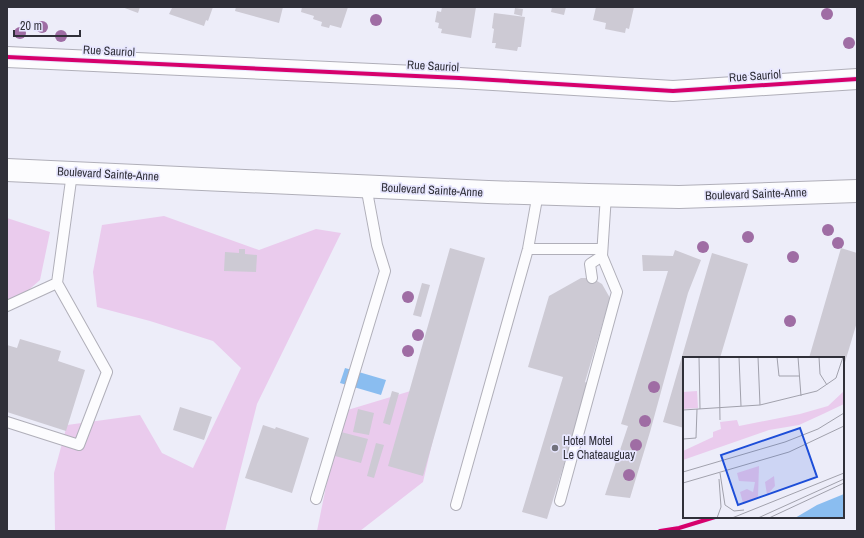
<svg xmlns="http://www.w3.org/2000/svg" width="864" height="538" font-family="'Archivo Narrow',sans-serif">
	<rect width="100%" height="100%" fill="#ededf9"/>
	<!-- green -->
	<path fill="#eacbed" d="M164,216L259,250L316,229L341,233L257,404L225,531H55L54,473L67,425L140,415L162,453L193,468L241,368L213,341L150,321L97,307L93,272L102,225Z
		M7,218L50,232L40,280L7,309Z
		M447,380L423,482L360,531H317L341,412Z"/>
	<!-- water -->
	<path fill="#8abdf0" d="M345,368L386,380L381,395L340,383Z"/>
	<!-- building -->
	<path fill="#cdcad4" d="M122,7H140L138,13Z
		M169,7H213L208,21L206,20L204,26L169,14L172,8Z
		M236,7H283L279,23L235,11Z
		M302,7H348L341,28L330,25L329,28L321,26L322,22L313,19L314,16L301,12Z
		M442,7H476L471,38L441,33L442,29L438,28L439,23L435,22L437,11L441,12Z
		M552,7H566L564,15L551,12Z
		M596,7H634L629,29L626,28L625,33L605,29L606,23L593,20Z
		M515,8L523,9L522,16L514,14Z
		M494,13L525,17L521,47H518L517,51L495,48L496,43H492L494,29L492,28Z
		M450,248L485,258L423,476L388,466Z
		M841,248L857,253V322L843,369V358H809Z
		M239,249H245V254L257,255L256,272L224,271L225,252L239,253Z
		M675,250L701,260L688,293L650,432L630,498L605,495L628,426L621,424L668,271H643L642,255L673,256Z
		M712,253L748,264L720,358H684V428L663,422Z
		M581,278H592L602,284L610,298L585,382L589,384L547,519L522,512L563,377L528,367L549,296Z
		M422,283L430,285L421,317L413,315Z
		M20,339L61,351L58,361L85,370L66,431L7,412V345L17,348Z
		M392,391L399,393L390,425L383,423Z
		M180,407L212,417L204,440L173,430Z
		M358,409L374,413L369,435L353,432Z
		M263,425L275,429L276,427L309,438L292,493L245,478Z
		M341,432L368,439L361,463L335,456Z
		M376,443L384,445L374,478L367,476Z"/>
	<g fill="none" stroke-linecap="round" stroke-linejoin="round">
		<defs>
			<path id="service" d="M528,249H601
				M592,278L590,264L602,256
				M7,306L57,283L72,173
				M7,422L79,445L107,372L57,283
				M316,499L385,271L377,245L366,186
				M560,501L617,292L602,256L606,195
				M456,505L528,249L538,193"/>
			<path id="minor" d="M7,57L459,78L673,91L857,79"/>
			<path id="primary" d="M7,170L488,192L589,195L679,197L857,191"/>
		</defs>
		<!-- service casing -->
		<use href="#service" stroke="#b0afb9" stroke-width="12"/>
		<!-- minor casing -->
		<use href="#minor" stroke="#b0afb9" stroke-width="22"/>
		<!-- primary casing -->
		<use href="#primary" stroke="#b0afb9" stroke-width="24"/>
		<!-- service -->
		<use href="#service" stroke="#fcfcfe" stroke-width="10"/>
		<!-- minor -->
		<use href="#minor" stroke="#fcfcfe" stroke-width="20"/>
		<!-- primary -->
		<use href="#primary" stroke="#fcfcfe" stroke-width="22"/>
		<defs>
			<path id="cycleway" d="M7,57L459,78L673,91L857,79
				M660,531L679,528L715,517"/>
		</defs>
		<!-- cycleway casing -->
		<use href="#cycleway" stroke="#e8e7ff" stroke-width="6"/>
		<!-- cycleway -->
		<use href="#cycleway" stroke="#d6006c" stroke-width="4"/>
	</g>
	<!-- trees -->
	<g fill="#9f6da4">
		<circle cx="827" cy="14" r="6"/>
		<circle cx="376" cy="20" r="6"/>
		<circle cx="42" cy="27" r="6"/>
		<circle cx="20" cy="33" r="6"/>
		<circle cx="61" cy="36" r="6"/>
		<circle cx="849" cy="43" r="6"/>
		<circle cx="828" cy="230" r="6"/>
		<circle cx="748" cy="237" r="6"/>
		<circle cx="838" cy="243" r="6"/>
		<circle cx="703" cy="247" r="6"/>
		<circle cx="793" cy="257" r="6"/>
		<circle cx="408" cy="297" r="6"/>
		<circle cx="790" cy="321" r="6"/>
		<circle cx="418" cy="335" r="6"/>
		<circle cx="408" cy="351" r="6"/>
		<circle cx="654" cy="387" r="6"/>
		<circle cx="645" cy="421" r="6"/>
		<circle cx="636" cy="445" r="6"/>
		<circle cx="629" cy="475" r="6"/>
	</g>
	<!-- markers -->
	<circle fill="#72727c" stroke="#e8e7ff" stroke-width="1.5" cx="555" cy="448" r="4"/>
	<g text-anchor="middle" dominant-baseline="central" stroke-width="3.5" stroke-linejoin="round" paint-order="stroke">
		<!-- street labels -->
		<g font-size="12" fill="#303039" stroke="#e8e7ff">
			<text transform="translate(109 51) rotate(3)">Rue Sauriol</text>
			<text transform="translate(433 66) rotate(3)">Rue Sauriol</text>
			<text transform="translate(755 76) rotate(-4)">Rue Sauriol</text>
			<text transform="translate(108 174) rotate(3)">Boulevard Sainte-Anne</text>
			<text transform="translate(432 190) rotate(3)">Boulevard Sainte-Anne</text>
			<text transform="translate(756 194) rotate(-2)">Boulevard Sainte-Anne</text>
		</g>
		<!-- poi labels -->
		<g font-size="12" fill="#303039" stroke="#e8e7ff" text-anchor="start">
			<text x="563" y="441">Hotel Motel<tspan x="563" dy="14">Le Chateauguay</tspan></text>
		</g>
	</g>
	<!-- overview -->
	<g transform="translate(683 357)">
		<rect width="161" height="161" fill="#ededf9"/>
		<path d="M14,34L15,51L0,52V35ZM161,34V47L140,57L116,68L86,73L0,103V94L30,80V75L38,72L37,65L54,63L56,69L117,57L145,49ZM76,109L75,140L60,146L57,135L64,132L70,135L72,125L56,124L54,116ZM91,119L92,129L84,138L82,125Z" fill="#eacbed"/>
		<path d="M161,137V161H112L134,148Z" fill="#8abdf0"/>
		<path fill="none" stroke="#a1a1ac" stroke-width="1" d="M16,0L17,52M36,0L37,63M56,0L58,49M75,0L77,48M94,0L96,19H116M115,0L118,39M136,0L137,17L144,28M0,53L77,48L134,34L153,21L160,0M0,82L13,81L14,52M0,115L102,85L135,72L161,56M37,116L42,148L51,154L61,153M0,126L106,95L161,69M34,161L38,150L36,122M49,161L161,116M75,161L161,122M86,161L161,126"/>
		<path fill="#1d4ed8" fill-opacity="0.15" stroke="#1d4ed8" stroke-width="2" d="M117,71L134,120L55,148L38,98Z"/>
		<rect width="161" height="161" fill="none" stroke="#303039" stroke-width="2"/>
	</g>
	<!-- border -->
	<rect width="864" height="538" fill="none" stroke="#303039" stroke-width="16"/>
	<!-- scale -->
	<path d="M14 30v6h66v-6" fill="none" stroke="#303039" stroke-width="2"/>
	<text x="20" y="30" font-size="12" fill="#303039" stroke="#e8e7ff" stroke-width="3" paint-order="stroke">20 m</text>
</svg>
